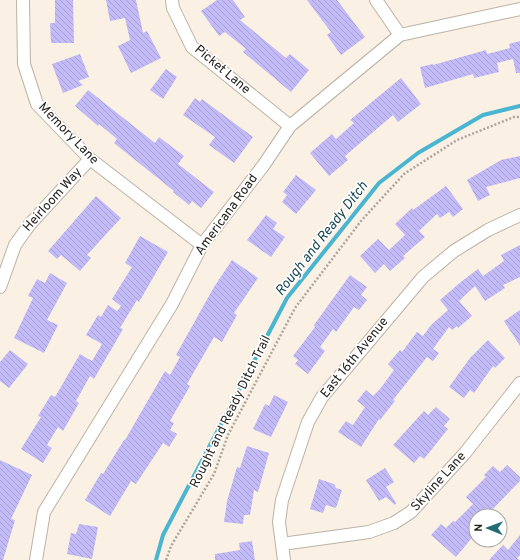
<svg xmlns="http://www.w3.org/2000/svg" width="520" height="560" font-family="Overpass,sans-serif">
	<defs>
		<pattern id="building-back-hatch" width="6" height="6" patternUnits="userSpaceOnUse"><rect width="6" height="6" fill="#c2bbf7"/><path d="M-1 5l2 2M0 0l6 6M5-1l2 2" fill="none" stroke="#a7a0d3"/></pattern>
	</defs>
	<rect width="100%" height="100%" fill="#fbf0e4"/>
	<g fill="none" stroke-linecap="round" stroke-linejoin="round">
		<!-- stream -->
		<path stroke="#49b5d0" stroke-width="4" d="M156,560L163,535L287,298L379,183L418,153L483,115L520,106"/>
	</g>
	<!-- building -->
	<path fill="url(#building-back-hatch)" d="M55,0H73L74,43H51L50,23H55Z
		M106,0H136L143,33L147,31L161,58L131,73L118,46L130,40L125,18L110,21Z
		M217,0H233L245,17L240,20L286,58L290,54L309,70L291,92L243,52L246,49L225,32L219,36L201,11Z
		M307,0H337L365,37L341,55L327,35L331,32Z
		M520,41V73H516L513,59L497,63L499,72L474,78L473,74L425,88L420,67L433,64V65L486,50L487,54L510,48L509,44Z
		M80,54L89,77L78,81L83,85L63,93L52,64Z
		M166,69L177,77L163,99L150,90Z
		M401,78L421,104L398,122L393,115L345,156L348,160L329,176L310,153L332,134L336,139L354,123L350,120Z
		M88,90L155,143L159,137L184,156L178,164L214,192L201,208L192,201L189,205L173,192L174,191L114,143L117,139L99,124L98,126L75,106Z
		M195,98L200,102L202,99L253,137L234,163L209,145L215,137L183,115Z
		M520,156V178L486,187L490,195L478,201L467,180L501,160Z
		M296,175L316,190L296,214L282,202L287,195L283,192Z
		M446,186L463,209L453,217L449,212L440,218L437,214L419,231L425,237L403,256L405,258L390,271L384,264L375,273L360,256L378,239L389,250L405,235L395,224L412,208L413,210Z
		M96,196L121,218L87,255L91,258L80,271L61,255L57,259L48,251Z
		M266,215L277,223L273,229L285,237L271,257L247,240Z
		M140,236L168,252L139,302L137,300L120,328L123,329L94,379L90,376L76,401L79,403L63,431L58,427L47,445L52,448L43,463L21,449L41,417L38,416L51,395L55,397L80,354L92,361L102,344L86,335L98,315L101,317L108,305L117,311L121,306L112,299L132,267L125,263Z
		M520,245V277L503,285L505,288L485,301L475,286L459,301L472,316L458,328L457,326L452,330L449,327L433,349L439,353L433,361L427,357L393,400L395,401L380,420L379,419L361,447L338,432L346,421L353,425L365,407L357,401L366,390L373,396L380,389L394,370L388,364L400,350L402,352L417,332L423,336L431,325L448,310L440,300L462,281L478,269L483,276L504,261L501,255Z
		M232,260L258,278L234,313L237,315L222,342L214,337L187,384L190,386L170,421L174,423L170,430L177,434L169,447L163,443L136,484L131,481L110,516L85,500L101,473L103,474L124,440H125L165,371L170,375L180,357L176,355L214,287Z
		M50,273L67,283L47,320L58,325L44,353L14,338L33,298L28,296L37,279L45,283Z
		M350,275L367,287L361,295L367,300L359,310L354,307L336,332L333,329L320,347L325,351L308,374L295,364L298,360L293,356L315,327L314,325Z
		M520,310V346L504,321Z
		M488,340L505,358L495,368L493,366L474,393L470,390L464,398L449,387L470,358Z
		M10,350L28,364L9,388L0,381V362Z
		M274,395L288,402L271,437L253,429L265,404L269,406Z
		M436,407L450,419L444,426L448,429L424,459L420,456L414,463L393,445L424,411L428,415Z
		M247,446L269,453L258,492L254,490L250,515H244L243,524L224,522L227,501L237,467L240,468Z
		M0,460L32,475L11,519L15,520L3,560H0Z
		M507,465L520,477V481L486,516H476V533L456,557L431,535L441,524L446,528L453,521L455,522L473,504L466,497L486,477L484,475L493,466L500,472Z
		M385,468L394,482L386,487L396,503L395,505L386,497L379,501L366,480Z
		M319,479L334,484L336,488L342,490L336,508L326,505L323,513L310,509Z
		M79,524L98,527L92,559L67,554L71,533L76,534Z
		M520,535V555L517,558L519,560H489L503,545L508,550Z
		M252,541L255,560H215V554L240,550L239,543Z"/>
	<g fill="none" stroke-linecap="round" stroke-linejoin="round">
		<defs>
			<path id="minor" d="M23,0L24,64L37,104L90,159L202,245
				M172,0L173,8L192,47L290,126
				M376,0L400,35
				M0,287L15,245L30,224L90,159
				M282,544L369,532L394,523L411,512L465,453L520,383
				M36,560L44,512L172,304L202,245L263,166L290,126L400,35L520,9
				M284,560L279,522L282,500L308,422L322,397L423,277L454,251L488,230L520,215"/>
		</defs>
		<!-- minor casing -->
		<use href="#minor" stroke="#bcb2a6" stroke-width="14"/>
		<!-- path -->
		<path stroke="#ada49b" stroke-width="2.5" stroke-dasharray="2 2" stroke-linecap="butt" d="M166,560L171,546L214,474L228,435L295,308L361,221L404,174L457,140L514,117H520"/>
		<!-- minor -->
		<use href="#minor" stroke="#fff" stroke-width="12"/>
	</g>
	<g text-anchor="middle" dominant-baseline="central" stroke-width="3.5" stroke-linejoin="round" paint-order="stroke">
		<!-- street labels -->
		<g font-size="13" fill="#27231f" stroke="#fff">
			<text transform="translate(222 70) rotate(40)">Picket Lane</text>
			<text transform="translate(68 134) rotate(46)">Memory Lane</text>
			<text transform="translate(53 200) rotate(-48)">Heirloom Way</text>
			<text transform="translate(227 215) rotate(-54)">Americana Road</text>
			<text transform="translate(355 358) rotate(-51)">East 16th Avenue</text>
			<text transform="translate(231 412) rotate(-64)">Rought and Ready Ditch Trail</text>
			<text transform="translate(439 482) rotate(-48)">Skyline Lane</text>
		</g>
		<!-- water labels -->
		<g font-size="14" font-style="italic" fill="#194853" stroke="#fff">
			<text transform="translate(322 239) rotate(-52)">Rough and Ready Ditch</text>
		</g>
	</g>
	<!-- north arrow -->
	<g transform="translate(488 528) rotate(271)"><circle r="19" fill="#ffffff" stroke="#a9a7a5"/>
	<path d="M0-3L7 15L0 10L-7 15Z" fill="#216d71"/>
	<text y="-6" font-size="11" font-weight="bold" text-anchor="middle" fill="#27231f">N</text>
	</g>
</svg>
